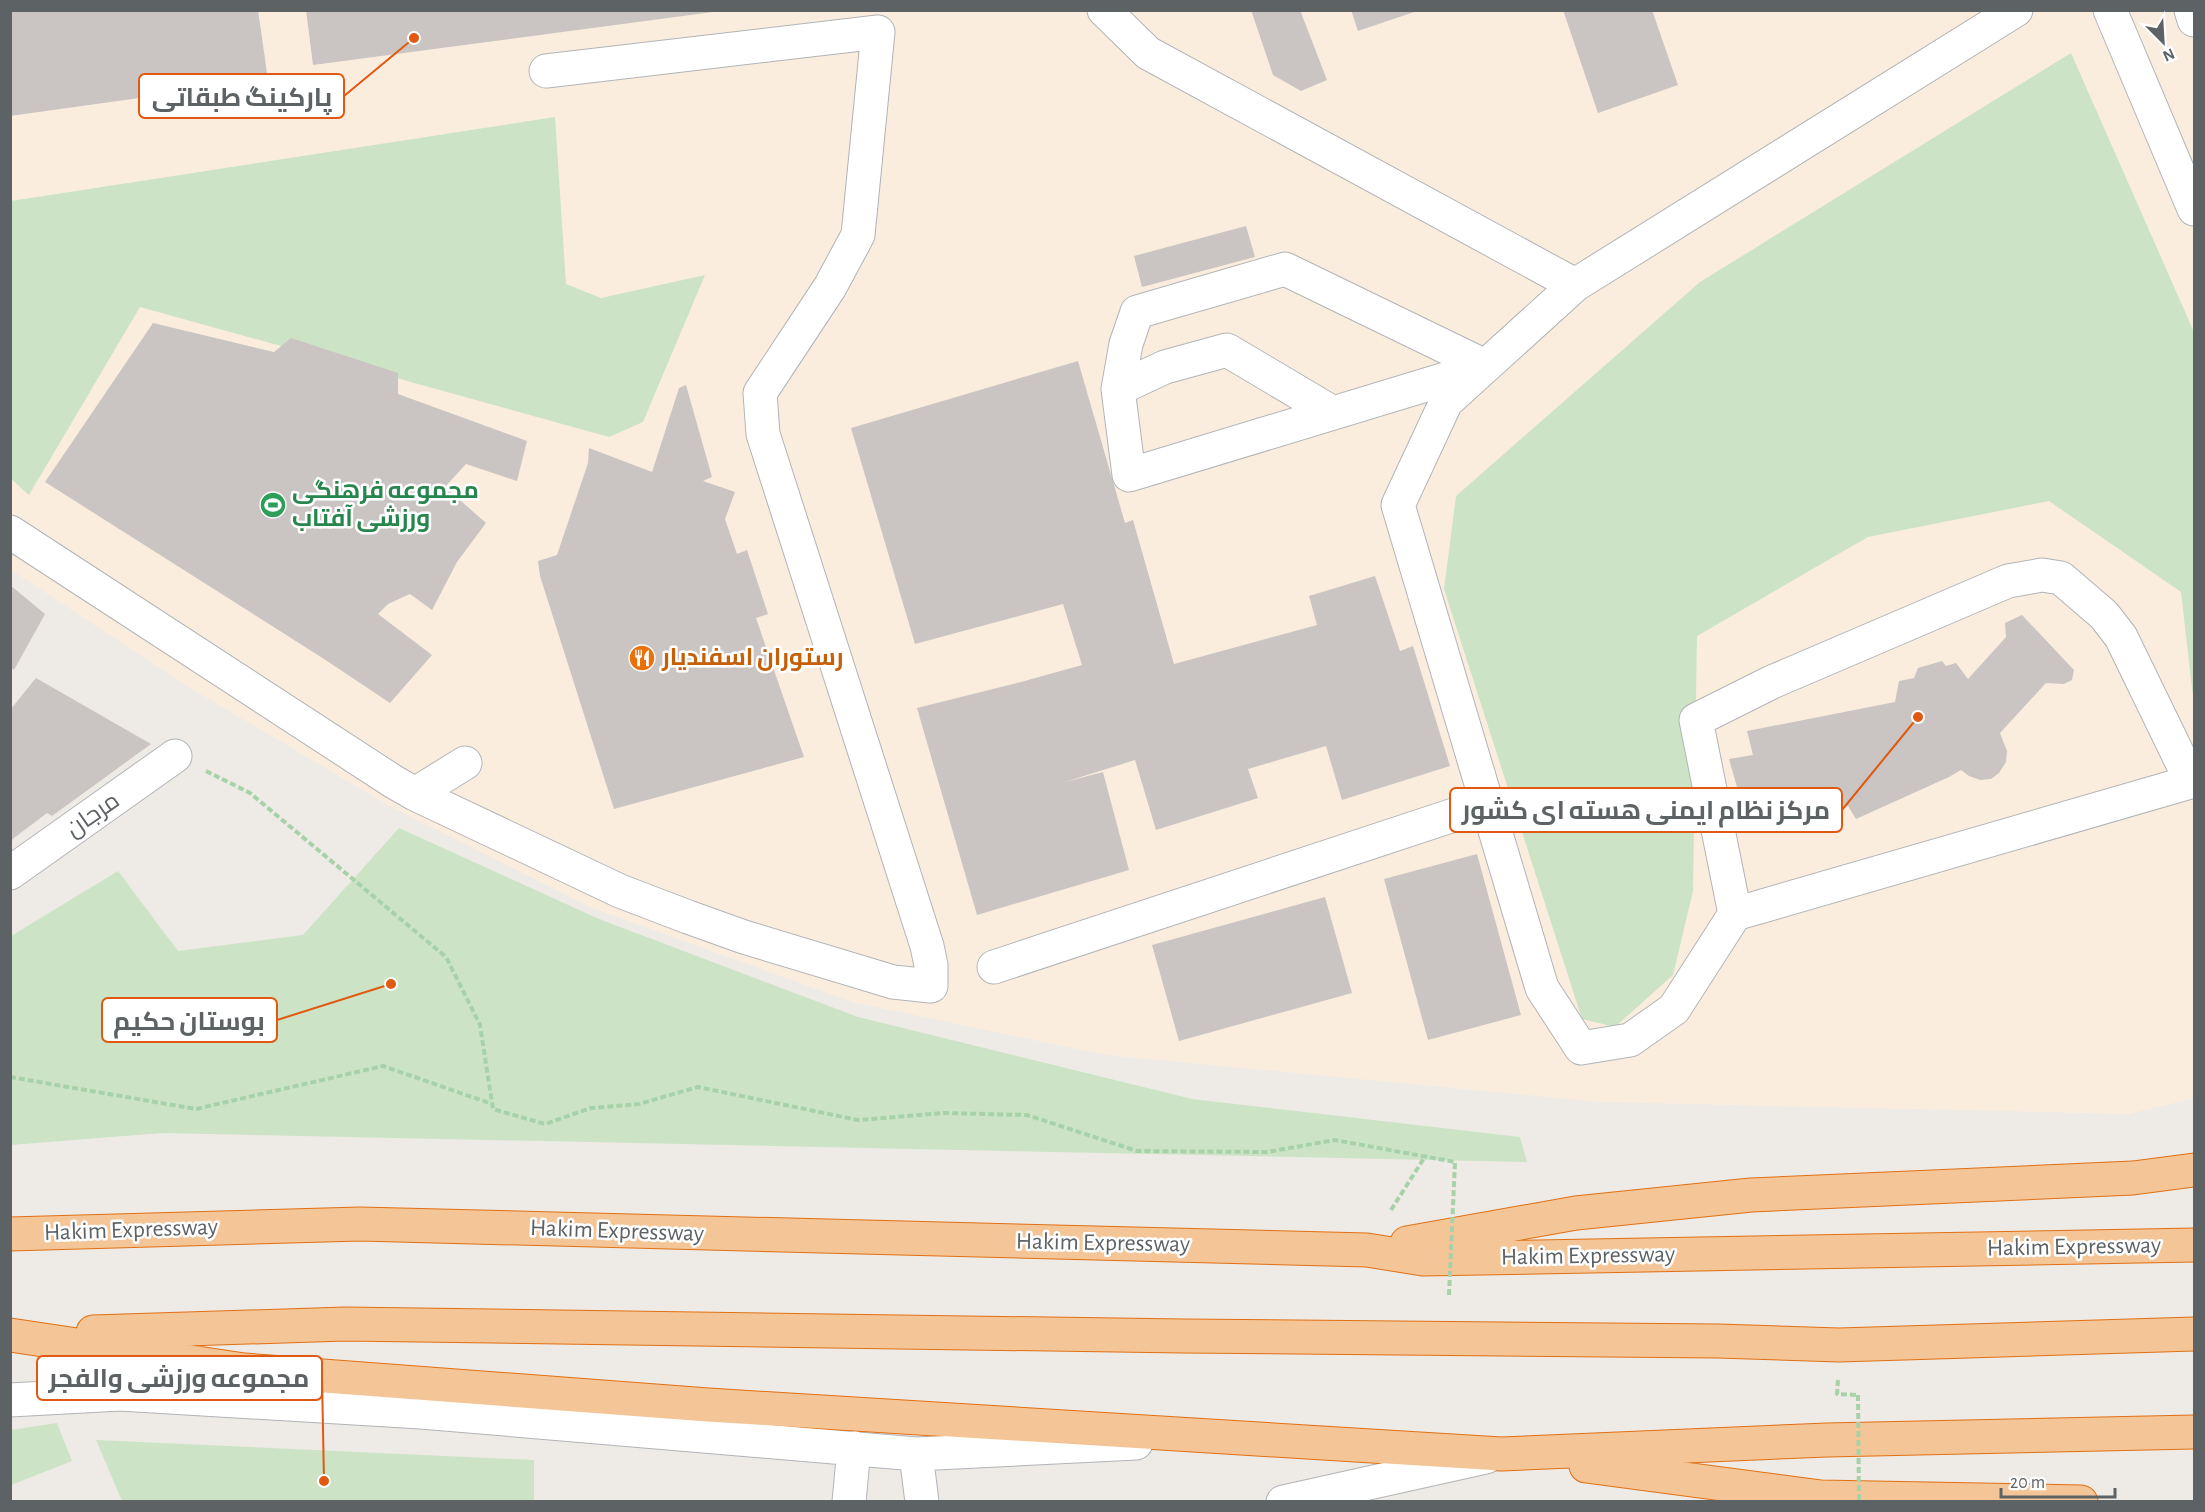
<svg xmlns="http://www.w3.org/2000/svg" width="2205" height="1512" font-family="'Alegreya Sans',Cairo,sans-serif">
	<rect width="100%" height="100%" fill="#eeeae6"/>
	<!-- commercial -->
	<path fill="#fbedde" d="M10,11H2194V1098L2129,1114L1600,1102L1106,1055L852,1002L590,907L386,804L187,686L11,570Z"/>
	<!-- green -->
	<path fill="#cce4c5" d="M2071,53L2194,332V706L2181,592L2049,501L1868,537L1697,636L1693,891L1673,975L1615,1027L1582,1019L1444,589L1456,496L1700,282Z
		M555,117L566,284L601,298L705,275L643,422L609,437L140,307L29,495L11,479V201Z
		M399,828L599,919L858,1017L1192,1099L1520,1137L1527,1162L162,1133L11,1145V936L118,871L178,951L303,935Z
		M57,1423L72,1461L11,1485V1430Z
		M96,1440L534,1460V1501H122Z"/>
	<!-- building -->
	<path fill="#cac5c2" d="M10,10H258L268,80L10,116Z
		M306,10H713V12L313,65Z
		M1251,10H1300L1327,80L1301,91L1273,75Z
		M1351,10H1417V11L1358,31Z
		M1563,10H1652L1678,85L1598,113Z
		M1246,226L1255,257L1142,287L1134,256Z
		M153,323L274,352L291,338L398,373V394L527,441L517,481L466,464L445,487L486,523L457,562L432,610L410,594L388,604L378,614L432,655L390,703L324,659L45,482Z
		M1078,361L1125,523L1133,520L1174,664L1317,625L1309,596L1375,576L1400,651L1413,646L1450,766L1342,800L1326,746L1248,769L1258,798L1156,830L1135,760L1065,782L1103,772L1129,870L977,915L917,708L1021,682L1082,665L1063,604L915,644L851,428Z
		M686,385L712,477L703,481L735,492L725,519L737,554L747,550L768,614L756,618L804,757L614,809L540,576L538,561L557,555L588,463L589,448L652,472L679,388Z
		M10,585L45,614L14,670L10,667Z
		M2022,615L2074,670L2072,680L2064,684L2046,683L2000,733L2007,751L2006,762L1999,773L1991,779L1980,780L1969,776L1961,770L1949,777L1856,819L1848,806L1772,826L1767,804L1744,812L1729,759L1753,755L1747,731L1895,702L1899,681L1914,678L1918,668L1942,661L1946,666L1956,663L1968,679L2006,637L2005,623Z
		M36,678L151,744L52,816L47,813L10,841V710Z
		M1477,854L1521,1015L1428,1040L1384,879Z
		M1325,897L1352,993L1179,1041L1152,945Z"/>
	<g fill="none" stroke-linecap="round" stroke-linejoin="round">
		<defs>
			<path id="minor" d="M1104,10L1148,53L1575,285
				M2016,10L1575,285L1446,402L1398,505L1542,988L1581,1048L1630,1040L1674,1009L1735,914L2194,781
				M2110,10L2194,209
				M2191,10L2194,20
				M1118,389L1126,344L1137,312L1285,269L1485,366
				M1333,413L1227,350L1165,367L1118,389L1129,475L1475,370
				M10,532L394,782L415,794L620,891L688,917L744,937L893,982L931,986V965L927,946L763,434L760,393L830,287L858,235L878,32L546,71
				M415,794L465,763
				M10,873L175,756
				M1735,914L1696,720L1772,682L2008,581L2042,575L2061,578L2104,615L2121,637L2191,781
				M994,967L1487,804
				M10,1400L120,1394L421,1412L916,1454L922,1502
				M916,1454L1136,1443
				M849,1502L854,1448
				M1283,1502L1486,1457"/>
			<path id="highway" d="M10,1234L360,1224L1367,1250L1423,1259L2194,1245
				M1407,1243L1576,1213L1751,1195L2133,1178L2194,1170
				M93,1332L345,1324L1183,1336L1718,1341L1839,1345L2194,1334
				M10,1335L244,1370L708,1405L1501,1454L1827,1440L2194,1432
				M1586,1466L1821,1497L2081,1502"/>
		</defs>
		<!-- minor casing -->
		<use href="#minor" stroke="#b1b4b7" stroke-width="35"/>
		<!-- highway casing -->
		<use href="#highway" stroke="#e07014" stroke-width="35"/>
		<!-- path -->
		<path stroke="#a7d2a9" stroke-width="4" stroke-dasharray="6 3" stroke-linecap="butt" d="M206,771L250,793L446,957L480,1025L493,1109L545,1124L591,1108L639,1104L698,1087L858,1120L944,1113L1027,1115L1137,1151L1267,1152L1335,1140L1455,1162
			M10,1077L196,1109L383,1066L492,1104
			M1391,1210L1426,1155
			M1838,1380L1837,1394L1858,1395"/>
		<!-- minor -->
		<use href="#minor" stroke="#fff" stroke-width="33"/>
		<!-- highway -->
		<use href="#highway" stroke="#f4c697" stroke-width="33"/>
		<!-- path-bridge -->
		<path stroke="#a7d2a9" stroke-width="4" stroke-dasharray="6 3" stroke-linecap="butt" d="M1449,1295L1455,1162
			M1858,1395L1859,1502"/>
	</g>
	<!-- icons -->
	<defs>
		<symbol id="stadium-disc" viewBox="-11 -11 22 22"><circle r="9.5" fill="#2e9e5b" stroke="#fff"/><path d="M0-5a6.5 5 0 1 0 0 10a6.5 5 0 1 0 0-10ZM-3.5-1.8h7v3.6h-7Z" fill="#fff"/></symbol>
		<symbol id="restaurant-disc" viewBox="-11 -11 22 22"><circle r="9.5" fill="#e8710a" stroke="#fff"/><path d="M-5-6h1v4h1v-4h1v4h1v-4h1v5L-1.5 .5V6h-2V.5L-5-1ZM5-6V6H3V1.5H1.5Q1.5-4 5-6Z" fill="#fff"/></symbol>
	</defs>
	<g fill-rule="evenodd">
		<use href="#stadium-disc" x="258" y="490" width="30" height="30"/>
		<use href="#restaurant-disc" x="627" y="643" width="30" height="30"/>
	</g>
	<g text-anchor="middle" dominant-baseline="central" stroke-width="5" stroke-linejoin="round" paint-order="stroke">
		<!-- leisure labels -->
		<g font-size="24" font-weight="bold" fill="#27864d" stroke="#fff" text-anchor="start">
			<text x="292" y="491">مجموعه فرهنگی<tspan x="292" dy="28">ورزشی آفتاب</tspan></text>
		</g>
		<!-- food labels -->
		<g font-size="24" font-weight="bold" fill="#c56008" stroke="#fff" text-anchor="start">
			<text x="662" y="658">رستوران اسفندیار</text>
		</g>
		<!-- street labels -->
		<g font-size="24" fill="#5d6265" stroke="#fff">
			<text transform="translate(93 815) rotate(-35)">مرجان</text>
			<text transform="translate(131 1230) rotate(-2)">Hakim Expressway</text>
			<text transform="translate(617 1231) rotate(2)">Hakim Expressway</text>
			<text transform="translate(1103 1243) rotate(1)">Hakim Expressway</text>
			<text transform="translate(2074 1247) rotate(-1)">Hakim Expressway</text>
			<text transform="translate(1588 1256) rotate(-1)">Hakim Expressway</text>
		</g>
	</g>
	<!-- callouts -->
	<path fill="none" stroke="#e15910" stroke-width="2" d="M414 38L344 96M1918 717L1842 810M391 984L277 1020M324 1481L322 1378"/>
	<g fill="#e15910" stroke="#fff" stroke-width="2">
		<circle cx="414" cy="38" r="6"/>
		<circle cx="1918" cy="717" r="6"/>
		<circle cx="391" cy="984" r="6"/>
		<circle cx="324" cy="1481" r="6"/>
	</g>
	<g fill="#fff" stroke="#e15910" stroke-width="2">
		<rect x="139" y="74" width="205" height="44" rx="6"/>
		<rect x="1450" y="788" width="392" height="44" rx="6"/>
		<rect x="102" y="998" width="175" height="44" rx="6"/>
		<rect x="37" y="1356" width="285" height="44" rx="6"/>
	</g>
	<g font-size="26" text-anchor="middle" font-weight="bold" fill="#5d6265">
		<text x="242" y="106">پارکینگ طبقاتی</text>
		<text x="1646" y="819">مرکز نظام ایمنی هسته ای کشور</text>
		<text x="189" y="1030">بوستان حکیم</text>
		<text x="179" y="1387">مجموعه ورزشی والفجر</text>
	</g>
	<!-- border -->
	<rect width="2205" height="1512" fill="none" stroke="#5d6265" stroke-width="24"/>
	<!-- north arrow -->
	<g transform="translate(2163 42) rotate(156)" stroke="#ffffff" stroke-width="4.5" paint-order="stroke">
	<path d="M0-4.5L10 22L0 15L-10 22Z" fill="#5d6265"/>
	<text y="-9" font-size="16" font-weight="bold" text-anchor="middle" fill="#5d6265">N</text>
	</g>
	<!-- scale -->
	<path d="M2001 1488v9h114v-9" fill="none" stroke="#5d6265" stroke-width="3"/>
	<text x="2010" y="1488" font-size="18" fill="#5d6265" stroke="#ffffff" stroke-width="4.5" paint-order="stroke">20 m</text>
</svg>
